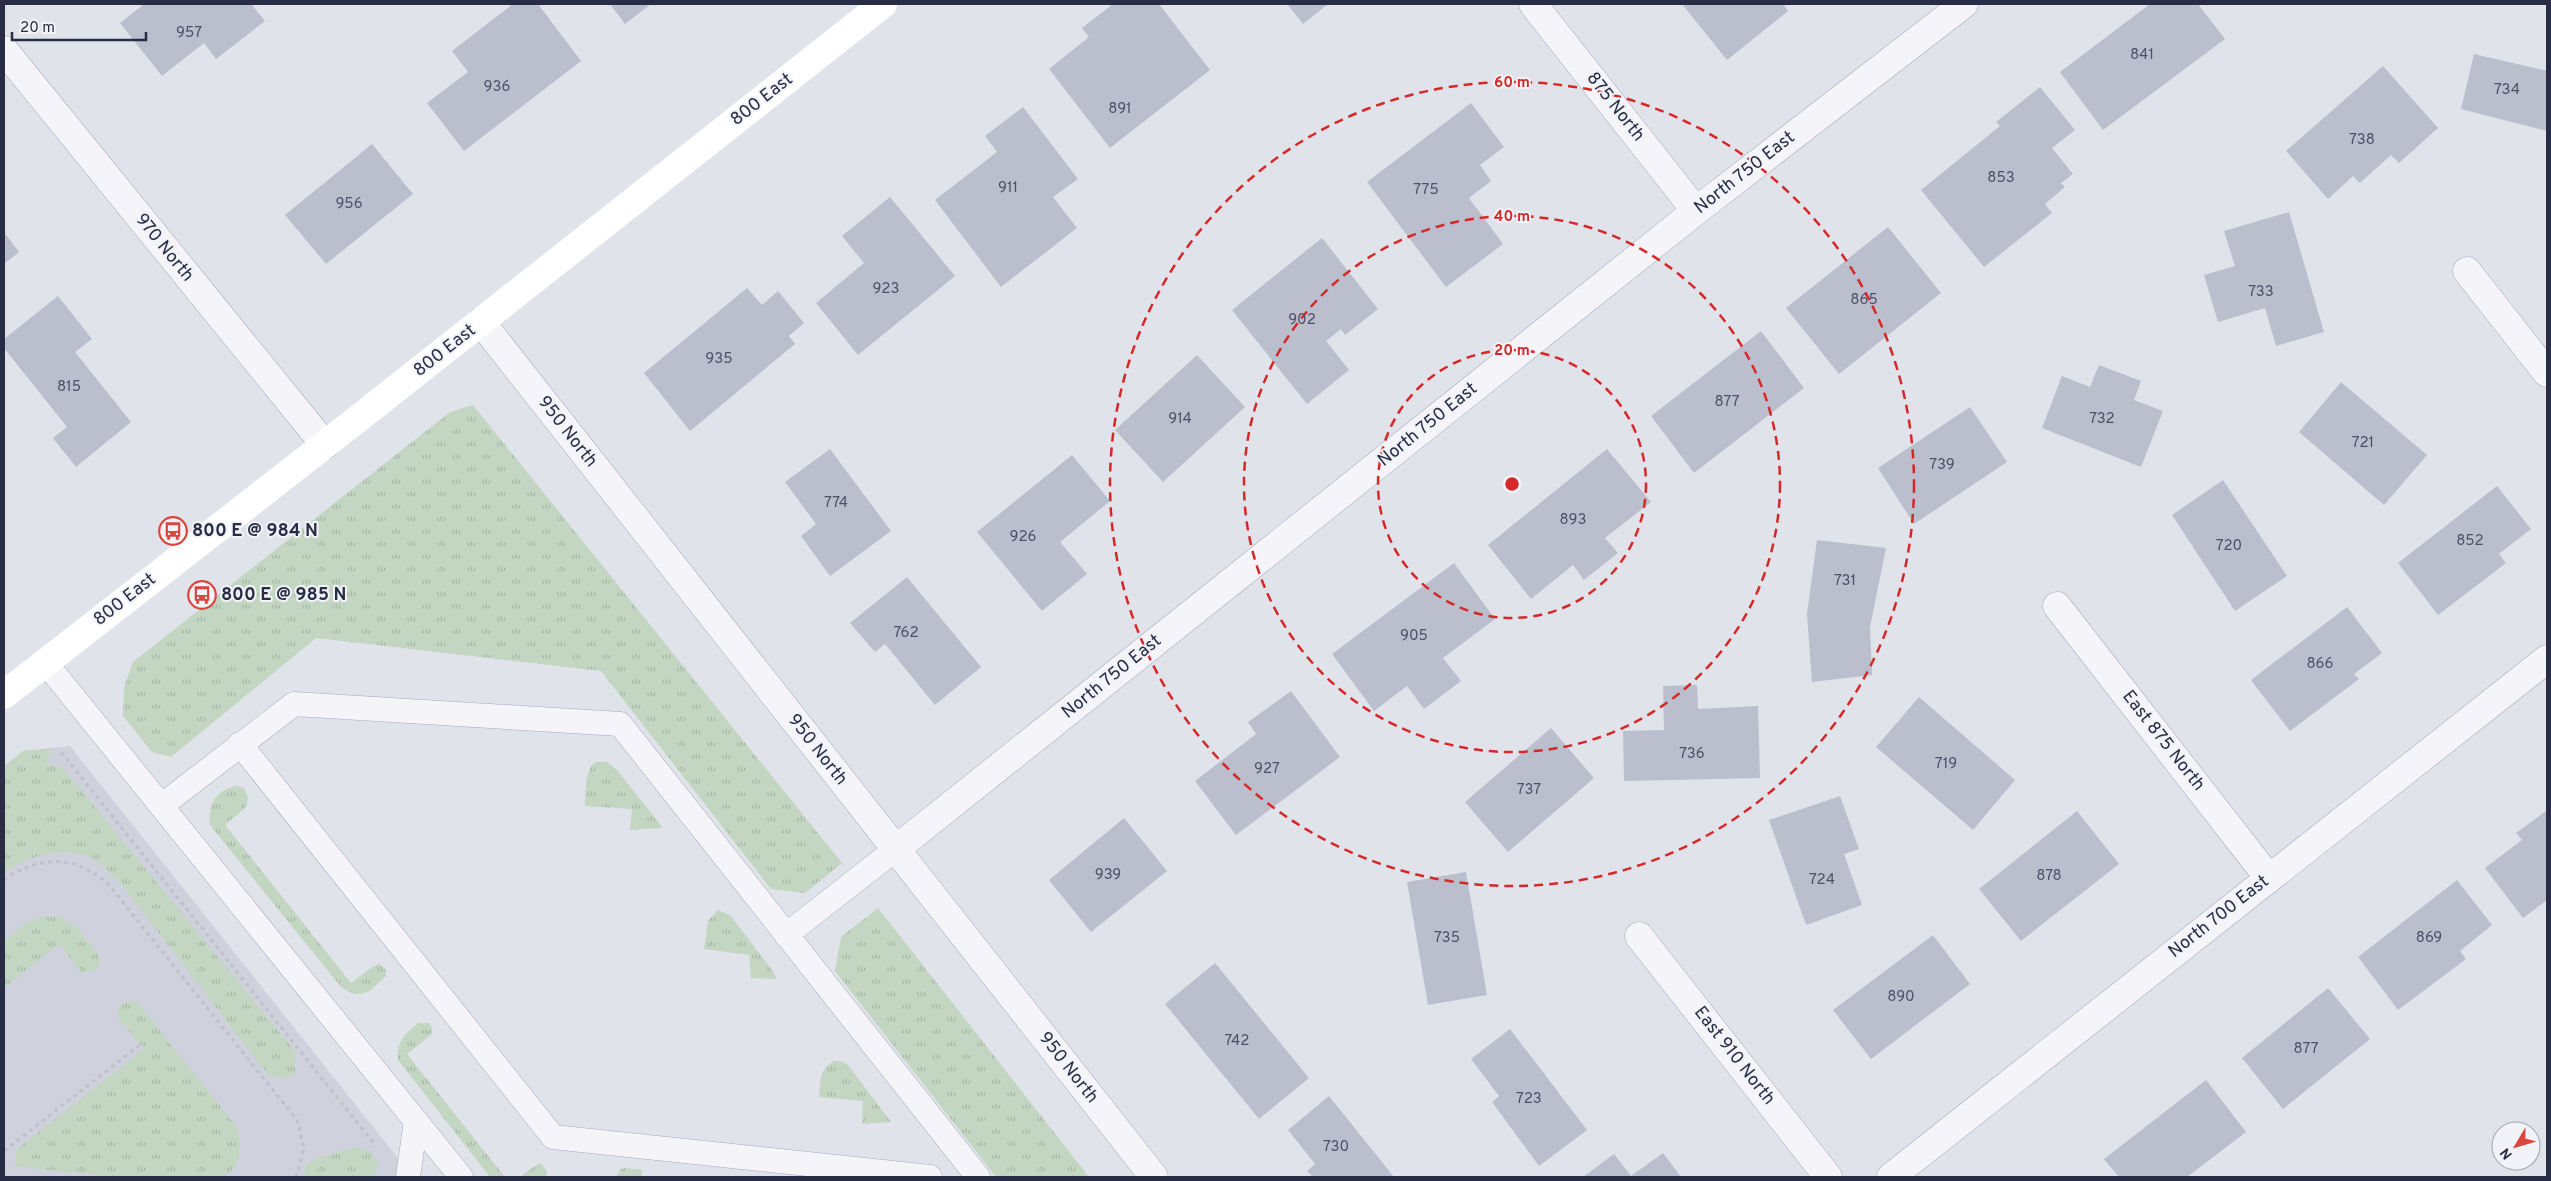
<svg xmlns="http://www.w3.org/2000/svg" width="2551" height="1181" font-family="Overpass,sans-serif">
	<defs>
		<pattern id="grass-tufts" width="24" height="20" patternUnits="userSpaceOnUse" patternTransform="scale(1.25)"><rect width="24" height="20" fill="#c3d6c2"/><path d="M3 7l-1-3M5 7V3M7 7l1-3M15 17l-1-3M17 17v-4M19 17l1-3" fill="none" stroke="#a8b8a8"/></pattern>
	</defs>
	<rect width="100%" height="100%" fill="#e1e3eb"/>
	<!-- built -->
	<path fill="#cfd2dd" d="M70,746L413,1177H4V766L23,751Z"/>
	<!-- grass -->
	<path fill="url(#grass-tufts)" d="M473,405L842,863L805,893L771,889L601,671L316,638L171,757L152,752L123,716L124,687L133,662L450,412Z
		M51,748L47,764L63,768L295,1051V1073L286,1079L268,1075L119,881C111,874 101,862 92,858C63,846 28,855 4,873V766L23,751Z
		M596,762H607L617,770L663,828L630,830L632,809L585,806C586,792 584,770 596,762Z
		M235,786L244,788L248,798L246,807L225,825L351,983L372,967L379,964L386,970V976C370,992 361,1001 341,987L210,825C208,805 215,791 235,786Z
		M878,908L1089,1177H996L835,971L841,937Z
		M718,910L730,915L772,970L777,979L751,978L749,955L704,949L708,921Z
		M45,916L61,917L78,929L99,955V967L92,971L82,973L59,944L4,988V941L28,922Z
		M136,1001L237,1127C242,1147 242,1162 226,1177H110L14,1166L17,1149L144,1049L118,1018V1008L124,1002Z
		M418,1023H429L432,1027V1034L407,1054L505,1177H490L398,1060C396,1042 405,1034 418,1023Z
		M835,1061H841L848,1065L891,1122L862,1124L863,1101L819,1097C821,1082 819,1067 835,1061Z
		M354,1147L370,1151L377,1162L376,1177H303L306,1165L318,1158Z
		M541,1163L547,1172L546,1177H520L536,1165Z
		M625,1168L642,1170V1177H616L621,1169Z"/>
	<!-- building -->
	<path fill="#bbbecc" d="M144,4H254L252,5L265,21L216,59L204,43L162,76L120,23Z
		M513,4H538L581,61L464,151L427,103L468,72L452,51Z
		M610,4H651L625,24Z
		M1113,4H1159L1210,70L1110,148L1049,69L1089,37L1082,28Z
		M1287,4H1328L1303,24Z
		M1682,4H1783L1788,11L1727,60Z
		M2150,4H2198L2225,39L2103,130L2060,72Z
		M2474,54L2547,71V131L2461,109Z
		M2383,66L2438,128L2399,163L2391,155L2360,183L2353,176L2328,199L2286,151Z
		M2040,87L2075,130L2052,148L2073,174L2061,183L2065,187L2045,204L2052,213L1984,267L1921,190L2000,126L1996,122Z
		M1471,103L1504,147L1480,165L1491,181L1469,198L1503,244L1446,287L1367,182Z
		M1023,107L1078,179L1053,197L1077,228L1001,287L935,200L997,152L985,136Z
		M372,144L413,194L326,264L285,215Z
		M890,197L955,276L858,355L816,303L864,263L842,236Z
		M2289,212L2324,332L2276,346L2265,308L2218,322L2204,275L2235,266L2224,231Z
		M1888,227L1941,293L1839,374L1786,308Z
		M4,232L19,252L4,264Z
		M1322,238L1378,309L1345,335L1341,329L1326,341L1349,370L1307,404L1232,310Z
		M747,288L762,305L778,291L804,323L789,336L795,344L690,431L644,373Z
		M58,296L92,339L75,352L131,422L76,467L53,438L67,427L4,348V339Z
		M1761,331L1804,388L1694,473L1651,416Z
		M1197,355L1245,407L1163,482L1115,430Z
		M2099,365L2141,381L2134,400L2163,411L2141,467L2042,428L2062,376L2090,387Z
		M2341,382L2427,455L2384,505L2299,432Z
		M1970,407L2007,462L1914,524L1878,468Z
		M830,449L891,531L830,576L801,536L816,524L785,482Z
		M1607,449L1651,502L1605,538L1618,553L1584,580L1573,565L1531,599L1488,545Z
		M1072,455L1110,501L1060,542L1087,574L1042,611L977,532Z
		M2223,480L2287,576L2235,611L2172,515Z
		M2497,486L2531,529L2499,554L2506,563L2438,615L2398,563Z
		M1817,540L1886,548L1870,627L1872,675L1812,682L1807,614Z
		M1454,563L1495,619L1443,658L1461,681L1424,709L1407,686L1374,711L1332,654Z
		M907,577L981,667L935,705L885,644L875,652L850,623Z
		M2347,607L2382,653L2354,674L2359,679L2290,731L2251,680Z
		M1697,685L1698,709L1758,706L1760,778L1624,781L1623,731L1664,730L1663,686Z
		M1291,691L1340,757L1236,835L1195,781L1256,734L1248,722Z
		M1919,697L2015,780L1973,830L1876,747Z
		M1551,728L1594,778L1508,852L1465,802Z
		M1840,796L1859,849L1844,854L1862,905L1806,925L1769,820Z
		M2547,810V900L2523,918L2485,868L2522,840L2516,833Z
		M2077,811L2119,864L2021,941L1979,889Z
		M1124,818L1167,871L1091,932L1049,880Z
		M1466,872L1487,995L1428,1005L1407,882Z
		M2457,880L2492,925L2460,951L2466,959L2398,1010L2358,957Z
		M1933,935L1970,984L1871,1059L1833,1010Z
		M1215,963L1309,1078L1259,1119L1165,1004Z
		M2328,988L2370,1039L2283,1109L2242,1058Z
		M1510,1029L1587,1130L1539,1166L1492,1102L1499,1096L1471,1059Z
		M2206,1080L2246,1132L2187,1177H2119L2104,1159Z
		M1329,1096L1394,1177H1313L1307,1171L1315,1164L1288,1130Z
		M1663,1153L1681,1177H1583L1614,1154L1631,1176Z"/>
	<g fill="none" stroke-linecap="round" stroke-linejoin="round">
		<defs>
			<path id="service" d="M45,662L461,1177
				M240,744L553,1137L930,1177
				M161,806L294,704L620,724L978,1177
				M786,935L896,849
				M408,1177L416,1121"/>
			<path id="minor" d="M1533,4L1696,211
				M4,50L325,445
				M2467,271L2547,373
				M2057,606L2268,877
				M896,849L1696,211L1964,4
				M1639,936L1828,1177
				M1891,1177L2547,659"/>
			<path id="tertiary" d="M481,322L1154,1177"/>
		</defs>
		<!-- service casing -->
		<use href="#service" stroke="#a6a9b6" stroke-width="25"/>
		<!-- minor casing -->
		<use href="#minor" stroke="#a6a9b6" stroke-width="29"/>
		<!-- tertiary casing -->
		<use href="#tertiary" stroke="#a6a9b6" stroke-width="29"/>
		<!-- path -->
		<path stroke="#c0c1ca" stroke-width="3" stroke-dasharray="4 4" stroke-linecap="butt" d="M61,752L376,1146
			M4,880C22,866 51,857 74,864C85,867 96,875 106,881L297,1120L304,1148L296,1177
			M4,1151L141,1044"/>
		<!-- service -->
		<use href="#service" stroke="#f5f5f9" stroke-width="24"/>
		<!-- minor -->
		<use href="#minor" stroke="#f5f5f9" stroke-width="28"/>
		<!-- tertiary -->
		<use href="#tertiary" stroke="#f5f5f9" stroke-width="28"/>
		<!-- secondary -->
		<path stroke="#fff" stroke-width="28" d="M4,695L359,418L883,4"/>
	</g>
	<!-- distance rings -->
	<g fill="none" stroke="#d62828" stroke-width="2.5" stroke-dasharray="9 6">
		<circle cx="1512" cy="484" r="134"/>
		<circle cx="1512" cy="484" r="268"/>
		<circle cx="1512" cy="484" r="402"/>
	</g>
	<!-- icons -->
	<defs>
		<symbol id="bus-ring" viewBox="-11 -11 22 22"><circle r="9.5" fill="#f1f3f8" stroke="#da463d" stroke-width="1.5"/><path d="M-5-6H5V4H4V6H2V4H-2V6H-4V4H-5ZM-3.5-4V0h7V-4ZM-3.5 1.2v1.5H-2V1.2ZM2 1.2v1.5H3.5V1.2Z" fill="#da463d"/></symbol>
	</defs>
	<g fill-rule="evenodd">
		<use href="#bus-ring" x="157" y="515" width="32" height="32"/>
		<use href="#bus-ring" x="186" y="579" width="32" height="32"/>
	</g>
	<g text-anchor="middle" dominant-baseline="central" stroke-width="4" stroke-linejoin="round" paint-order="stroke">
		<!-- number labels -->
		<g font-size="15" fill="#4d5167">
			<text x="189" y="33">957</text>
			<text x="2142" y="55">841</text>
			<text x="497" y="87">936</text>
			<text x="2507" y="90">734</text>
			<text x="1120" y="109">891</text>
			<text x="2362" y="140">738</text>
			<text x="2001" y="178">853</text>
			<text x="1008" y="188">911</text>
			<text x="1426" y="190">775</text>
			<text x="349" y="204">956</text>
			<text x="886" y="289">923</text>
			<text x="2261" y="292">733</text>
			<text x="1864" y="300">865</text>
			<text x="1302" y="320">902</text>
			<text x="719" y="359">935</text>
			<text x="69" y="387">815</text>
			<text x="1727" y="402">877</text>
			<text x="1180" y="419">914</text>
			<text x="2102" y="419">732</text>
			<text x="2363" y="443">721</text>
			<text x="1942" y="465">739</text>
			<text x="836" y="503">774</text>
			<text x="1573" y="520">893</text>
			<text x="1023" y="537">926</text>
			<text x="2470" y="541">852</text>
			<text x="2229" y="546">720</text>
			<text x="1845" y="581">731</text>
			<text x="906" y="633">762</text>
			<text x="1414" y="636">905</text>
			<text x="2320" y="664">866</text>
			<text x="1692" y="754">736</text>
			<text x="1946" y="764">719</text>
			<text x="1267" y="769">927</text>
			<text x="1529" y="790">737</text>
			<text x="1108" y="875">939</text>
			<text x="2049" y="876">878</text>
			<text x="1822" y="880">724</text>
			<text x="1447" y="938">735</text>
			<text x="2429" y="938">869</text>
			<text x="1901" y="997">890</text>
			<text x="1237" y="1041">742</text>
			<text x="2306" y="1049">877</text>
			<text x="1529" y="1099">723</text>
			<text x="1336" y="1147">730</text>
		</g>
		<!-- street labels -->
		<g font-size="18" fill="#282d45" stroke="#f1f3f8">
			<text transform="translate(762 100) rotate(-38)">800 East</text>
			<text transform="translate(1615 107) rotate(52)">875 North</text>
			<text transform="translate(1745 173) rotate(-38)">North 750 East</text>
			<text transform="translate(164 248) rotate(51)">970 North</text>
			<text transform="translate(445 351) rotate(-38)">800 East</text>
			<text transform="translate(1428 425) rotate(-39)">North 750 East</text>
			<text transform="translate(567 432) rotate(52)">950 North</text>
			<text transform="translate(125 600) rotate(-38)">800 East</text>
			<text transform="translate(1112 677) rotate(-39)">North 750 East</text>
			<text transform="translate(2163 741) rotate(52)">East 875 North</text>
			<text transform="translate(817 750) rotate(52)">950 North</text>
			<text transform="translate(2219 917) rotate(-38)">North 700 East</text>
			<text transform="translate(1734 1056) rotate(52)">East 910 North</text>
			<text transform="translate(1068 1068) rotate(52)">950 North</text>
		</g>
		<!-- poi labels -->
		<g font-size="18" font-weight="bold" fill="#282d45" stroke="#f1f3f8" text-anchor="start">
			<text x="192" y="531">800 E @ 984 N</text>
			<text x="221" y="595">800 E @ 985 N</text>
		</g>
	</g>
	<circle cx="1512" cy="484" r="8" fill="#d62828" stroke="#f1f3f8" stroke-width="2.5"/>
	<g font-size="15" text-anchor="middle" font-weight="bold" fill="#d62828" stroke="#f1f3f8" stroke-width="4" stroke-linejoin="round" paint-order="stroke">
		<text x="1512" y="87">60 m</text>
		<text x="1512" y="221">40 m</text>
		<text x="1512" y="355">20 m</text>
	</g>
	<!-- border -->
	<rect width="2551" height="1181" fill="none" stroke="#282d45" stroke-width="10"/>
	<!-- north arrow -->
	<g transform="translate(2516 1146) rotate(232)"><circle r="24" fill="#f1f3f8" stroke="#a1a4b0"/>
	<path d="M0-4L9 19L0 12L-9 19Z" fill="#da463d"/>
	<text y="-8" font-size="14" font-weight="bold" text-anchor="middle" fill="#282d45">N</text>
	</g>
	<!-- scale -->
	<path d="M12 32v8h134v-8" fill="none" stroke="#282d45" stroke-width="2.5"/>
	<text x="20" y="32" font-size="15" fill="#282d45" stroke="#f1f3f8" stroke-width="4" paint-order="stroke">20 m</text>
</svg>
